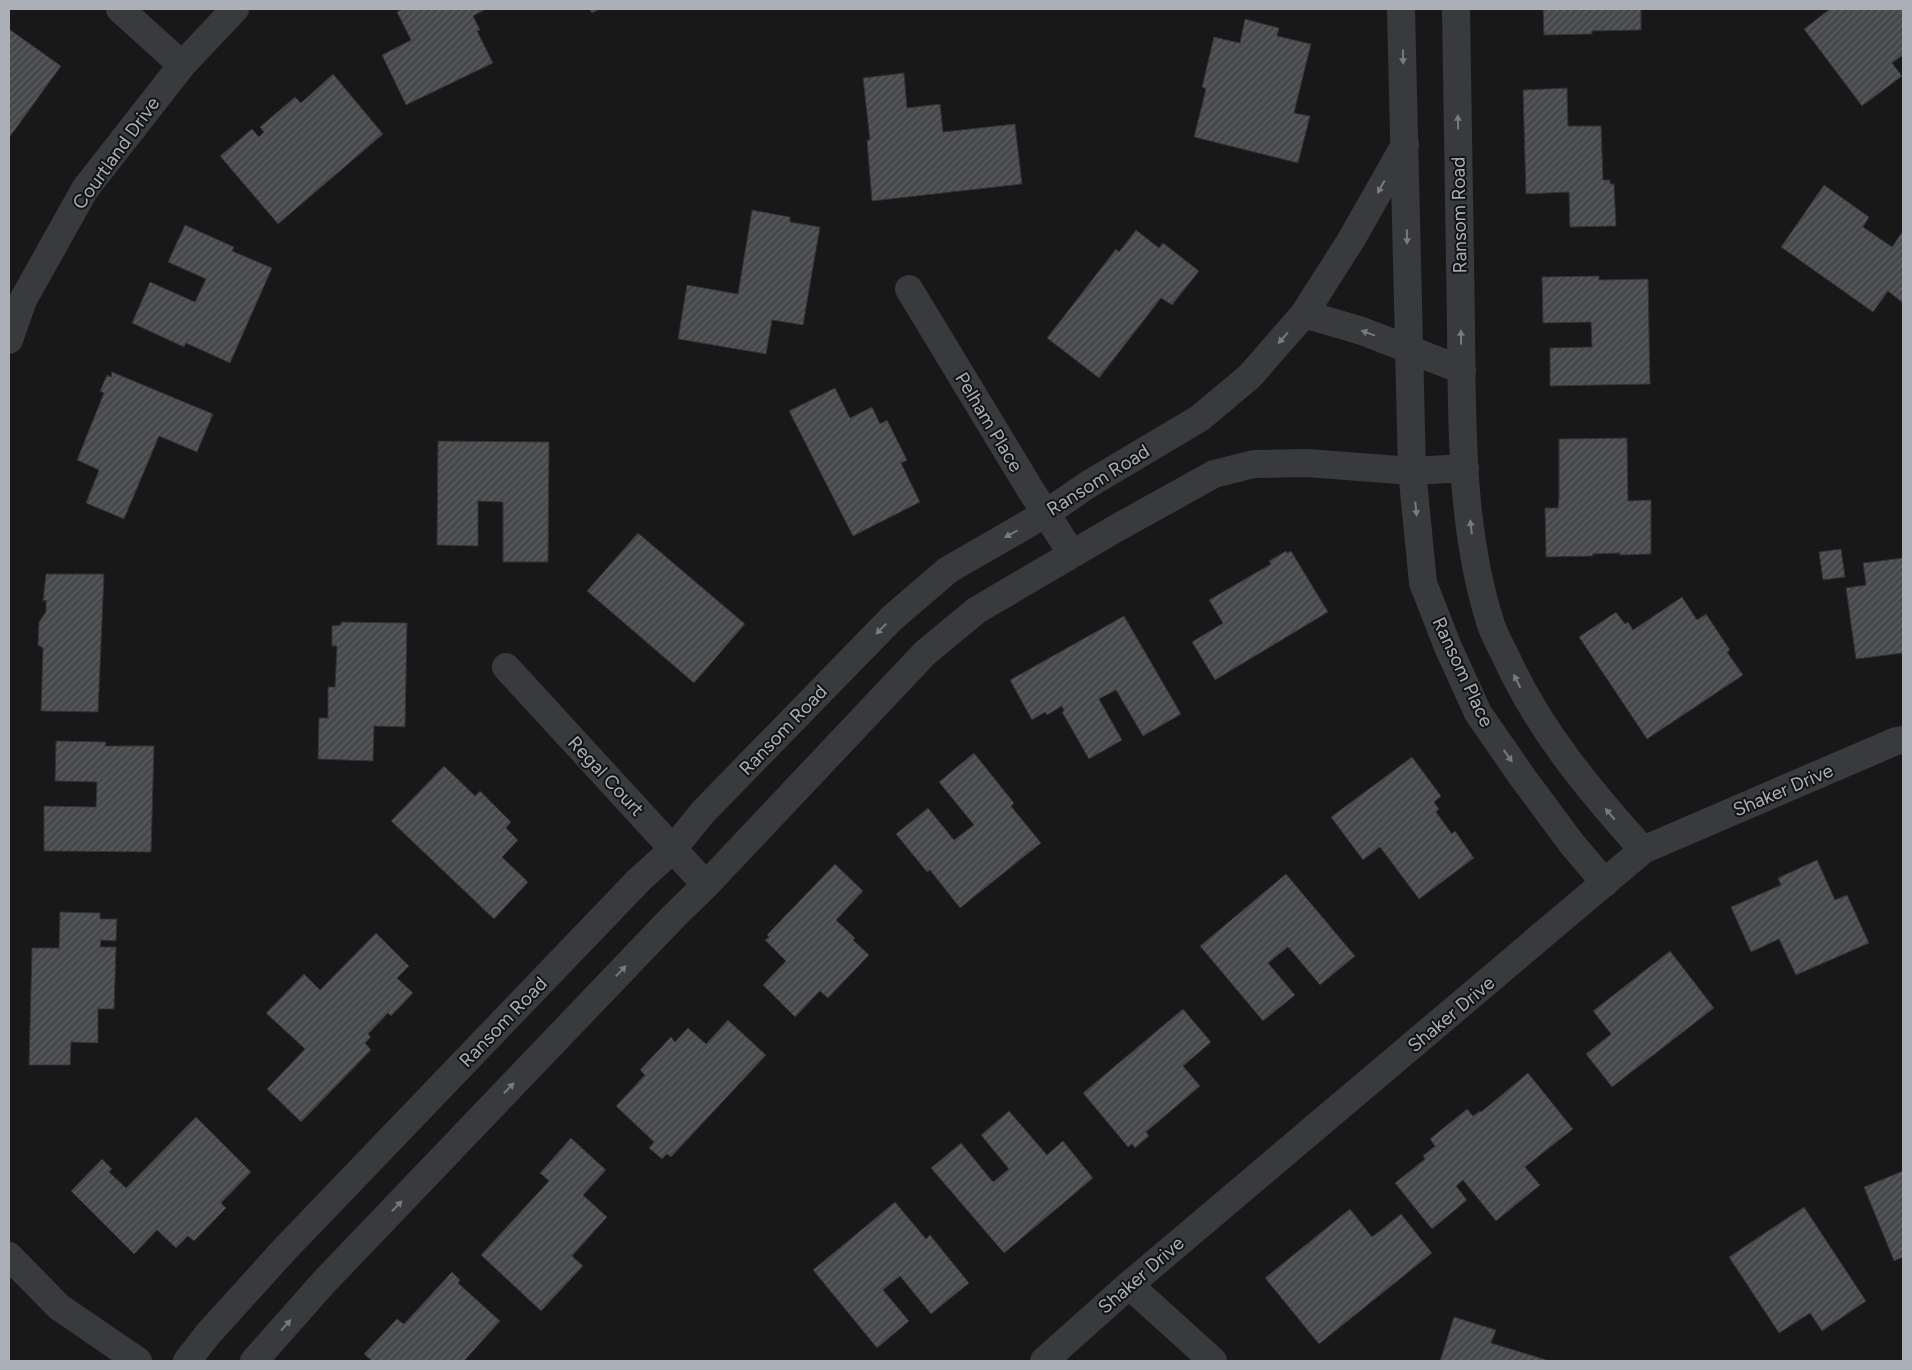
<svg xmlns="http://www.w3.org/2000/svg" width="1912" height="1370" font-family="Figtree,sans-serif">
	<defs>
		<pattern id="building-hatch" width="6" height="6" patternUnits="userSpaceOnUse" patternTransform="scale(1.25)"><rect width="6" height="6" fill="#47484c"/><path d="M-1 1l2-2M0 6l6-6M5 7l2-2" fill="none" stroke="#5f6064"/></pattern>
	</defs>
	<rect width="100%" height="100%" fill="#181819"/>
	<!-- building -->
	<path fill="url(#building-hatch)" stroke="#323235" d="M403,9H486L473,16L480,30L477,31L493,63L406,105L382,55L411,40L397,12Z
		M589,9H600L592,13Z
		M1543,9H1641V30L1592,31V34L1544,35Z
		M1830,9H1903V55L1892,63L1902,76L1862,106L1804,29Z
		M1245,19L1279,28L1277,36L1311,44L1294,113L1310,116L1298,163L1194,137L1206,89L1202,87L1214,37L1240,43Z
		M9,29L61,66L9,138Z
		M904,73L907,108L940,104L943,132L1015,124L1022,184L872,201L867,140H870L863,78Z
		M333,74L383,134L278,224L220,156L252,129L259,137L264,132L260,127L295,97L301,103Z
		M1567,88L1568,126H1601L1603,180H1610V184H1614L1616,226L1570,227L1569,192L1526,194L1523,90Z
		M1824,185L1869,217L1863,227L1892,247L1903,231V303L1888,291L1873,312L1781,247Z
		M752,210L790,217V222L820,227L803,325L772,320L766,354L678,339L687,285L738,294Z
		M185,225L234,247L232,251L272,268L230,363L186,343L184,347L132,323L150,282L195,302L206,279L168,262Z
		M1136,230L1159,248L1163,243L1199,271L1172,305L1161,298L1099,378L1047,338L1116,249L1119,252Z
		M1599,276V280L1648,279L1650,384L1550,386V348L1592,347L1591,322L1543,323L1542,277Z
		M112,372L213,414L197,452L159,436L124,519L86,503L99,470L77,460L104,393L100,391L107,375L111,377Z
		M835,388L850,418L872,407L880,424L887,420L907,460L901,463L920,502L853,536L789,411Z
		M1627,438L1628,501L1651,500V554L1620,555V553L1592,554L1593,556L1546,557L1545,508H1558L1559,497V439Z
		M438,441L549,442L548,562H503V502L478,501V546L437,545Z
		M638,533L745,624L694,683L587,591Z
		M1841,549L1845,577L1823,580L1819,552Z
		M1286,551L1287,553L1291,551L1328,612L1215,680L1192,642L1223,623L1209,600L1271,564L1269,561Z
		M1903,558V653L1856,659L1846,588L1866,585L1863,563Z
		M46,574H104L98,712L41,711L43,648L38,645L39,622L46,612V600L43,601Z
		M1682,597L1697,620L1706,614L1730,650L1727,652L1743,675L1647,739L1579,637L1616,612L1625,624L1628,622L1633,630Z
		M1124,616L1181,714L1143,736L1116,690L1099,699L1122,740L1089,759L1062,712L1064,711L1062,706L1047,715L1045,712L1032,720L1010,680Z
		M341,622L407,623L405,727L374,726L373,761L318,759L319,718H328V687H335L337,646H332V626L341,625Z
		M56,741L106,742L105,746H154L151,852L44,851V806L96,807L97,782L55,781Z
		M974,753L1014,803L1011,806L1041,843L960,908L930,870L927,872L896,834L928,808L954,840L974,825L939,782Z
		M1412,757L1441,796L1434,802L1439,809L1436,812L1452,834L1455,831L1474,858L1419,899L1380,847L1363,860L1331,817Z
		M444,766L475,796L480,791L511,822L506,828L518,840L502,857L528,882L494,919L391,821Z
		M1817,860L1835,900L1847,895L1869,943L1796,975L1779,939L1751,952L1731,907L1781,885L1778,878Z
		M835,864L863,891L836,920L855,938L853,940L869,955L828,998L820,991L795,1017L763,985L786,961L765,940L769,937L767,935Z
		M1286,874L1355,956L1320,985L1288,947L1268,963L1295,995L1263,1021L1200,946Z
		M60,912L100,913V919H117L116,941L101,940L100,947H116L114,1009H98V1043L71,1042L70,1065H29L32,948H59Z
		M376,933L409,966L397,978L413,993L391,1016L388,1013L368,1034L371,1037L365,1043L371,1050L301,1122L267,1089L305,1049L266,1013L304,974L320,990Z
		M1670,951L1714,1008L1612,1087L1586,1054L1611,1034L1593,1011Z
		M1183,1009L1211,1042L1183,1066L1200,1086L1146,1132L1149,1136L1135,1148L1132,1144L1128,1147L1083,1093Z
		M728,1020L766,1055L671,1157L667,1154L662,1159L649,1148L654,1142L616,1106L645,1075L640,1070L671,1037L675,1042L688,1028L706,1044Z
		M1528,1073L1573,1129L1525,1167L1540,1185L1496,1221L1463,1180L1456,1186L1467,1200L1432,1229L1395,1183L1425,1159L1423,1156L1435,1146L1430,1139L1467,1109L1473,1116L1480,1111L1481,1112Z
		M1009,1111L1047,1155L1063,1141L1093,1178L1004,1253L931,1168L961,1143L993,1182L1009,1169L981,1135Z
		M196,1117L251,1172L221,1203L226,1208L194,1241L188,1236L176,1248L157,1230L134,1254L71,1191L102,1159L112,1169L109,1172L126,1188Z
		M571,1138L606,1170L583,1195L607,1217L572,1256L583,1266L541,1311L481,1255L549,1181L540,1173Z
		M1903,1171V1257L1894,1261L1864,1187Z
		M895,1202L926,1239L930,1235L969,1283L931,1314L900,1276L883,1290L909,1321L877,1348L813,1270Z
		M1804,1207L1866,1301L1822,1331L1810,1313L1779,1333L1729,1257Z
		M1350,1209L1372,1237L1401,1214L1432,1253L1319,1344L1265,1278Z
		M452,1272L460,1280L458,1283L500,1321L464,1361H372L364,1354L397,1319L404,1324Z
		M1454,1317L1496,1330L1491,1343L1550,1361H1440Z"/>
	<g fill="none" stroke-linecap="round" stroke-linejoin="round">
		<!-- minor -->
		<path stroke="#393a3e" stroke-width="28" d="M120,9L182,65
			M1401,9L1412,471L1423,583L1448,647L1478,713L1523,778L1572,844L1605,883
			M1456,9C1457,113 1459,218 1461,323C1462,423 1460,528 1491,625C1495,636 1501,647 1506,657C1539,730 1590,791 1643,850
			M909,289L1030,489L1072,554
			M1304,314L1362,331L1462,370
			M9,340L23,300L85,189L182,65L235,9
			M506,667L706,885
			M9,1256L59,1307L138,1361
			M1129,1285L1213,1361
			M187,1361L208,1334L285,1249L639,880L673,849L703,812L892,618L948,570L1045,514L1089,484L1200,418L1250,376L1304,314L1351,240L1405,145
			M254,1361L324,1282L674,916L706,885L925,653L977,610L1115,529L1214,474L1254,464L1307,463L1412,471L1465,468
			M1044,1361L1129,1285L1643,850L1896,741L1903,740"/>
	</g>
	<!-- one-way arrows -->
	<defs><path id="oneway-solid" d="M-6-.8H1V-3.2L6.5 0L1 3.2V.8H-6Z" transform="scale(1.25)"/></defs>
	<g fill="#787a81">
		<use href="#oneway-solid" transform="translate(1403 57) rotate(89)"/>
		<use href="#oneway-solid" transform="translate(1458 122) rotate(-91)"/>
		<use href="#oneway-solid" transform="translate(1381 187) rotate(119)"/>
		<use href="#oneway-solid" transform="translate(1407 237) rotate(89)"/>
		<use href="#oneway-solid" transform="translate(1368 333) rotate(-160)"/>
		<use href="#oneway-solid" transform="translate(1461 337) rotate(-91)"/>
		<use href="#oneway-solid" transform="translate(1283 338) rotate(131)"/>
		<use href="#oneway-solid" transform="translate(1416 509) rotate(84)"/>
		<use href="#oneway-solid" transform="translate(1471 527) rotate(-97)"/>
		<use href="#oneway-solid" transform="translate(1011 534) rotate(150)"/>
		<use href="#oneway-solid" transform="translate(881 629) rotate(134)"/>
		<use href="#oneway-solid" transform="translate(1517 681) rotate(-117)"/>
		<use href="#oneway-solid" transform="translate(1508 756) rotate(55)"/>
		<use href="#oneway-solid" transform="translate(1610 814) rotate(-130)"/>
		<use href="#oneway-solid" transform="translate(621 971) rotate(-46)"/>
		<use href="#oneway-solid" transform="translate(509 1088) rotate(-46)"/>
		<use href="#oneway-solid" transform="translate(397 1206) rotate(-46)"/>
		<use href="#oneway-solid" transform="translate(286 1325) rotate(-48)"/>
	</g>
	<g text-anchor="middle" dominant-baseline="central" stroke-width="4" stroke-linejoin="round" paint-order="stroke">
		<!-- street labels -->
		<g font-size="19" fill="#abafb8" stroke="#121314">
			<text transform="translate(116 153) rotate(-54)">Courtland Drive</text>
			<text transform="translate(1459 215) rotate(-91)">Ransom Road</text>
			<text transform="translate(989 422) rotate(59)">Pelham Place</text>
			<text transform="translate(1098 480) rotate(-32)">Ransom Road</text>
			<text transform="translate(1463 672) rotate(65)">Ransom Place</text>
			<text transform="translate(783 730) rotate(-46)">Ransom Road</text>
			<text transform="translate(606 776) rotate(47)">Regal Court</text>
			<text transform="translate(1783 790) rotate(-23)">Shaker Drive</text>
			<text transform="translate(1451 1014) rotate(-40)">Shaker Drive</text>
			<text transform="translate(503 1022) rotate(-46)">Ransom Road</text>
			<text transform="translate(1141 1275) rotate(-41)">Shaker Drive</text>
		</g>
	</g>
	<!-- border -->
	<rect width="1912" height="1370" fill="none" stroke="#abafb8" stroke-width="20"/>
</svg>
